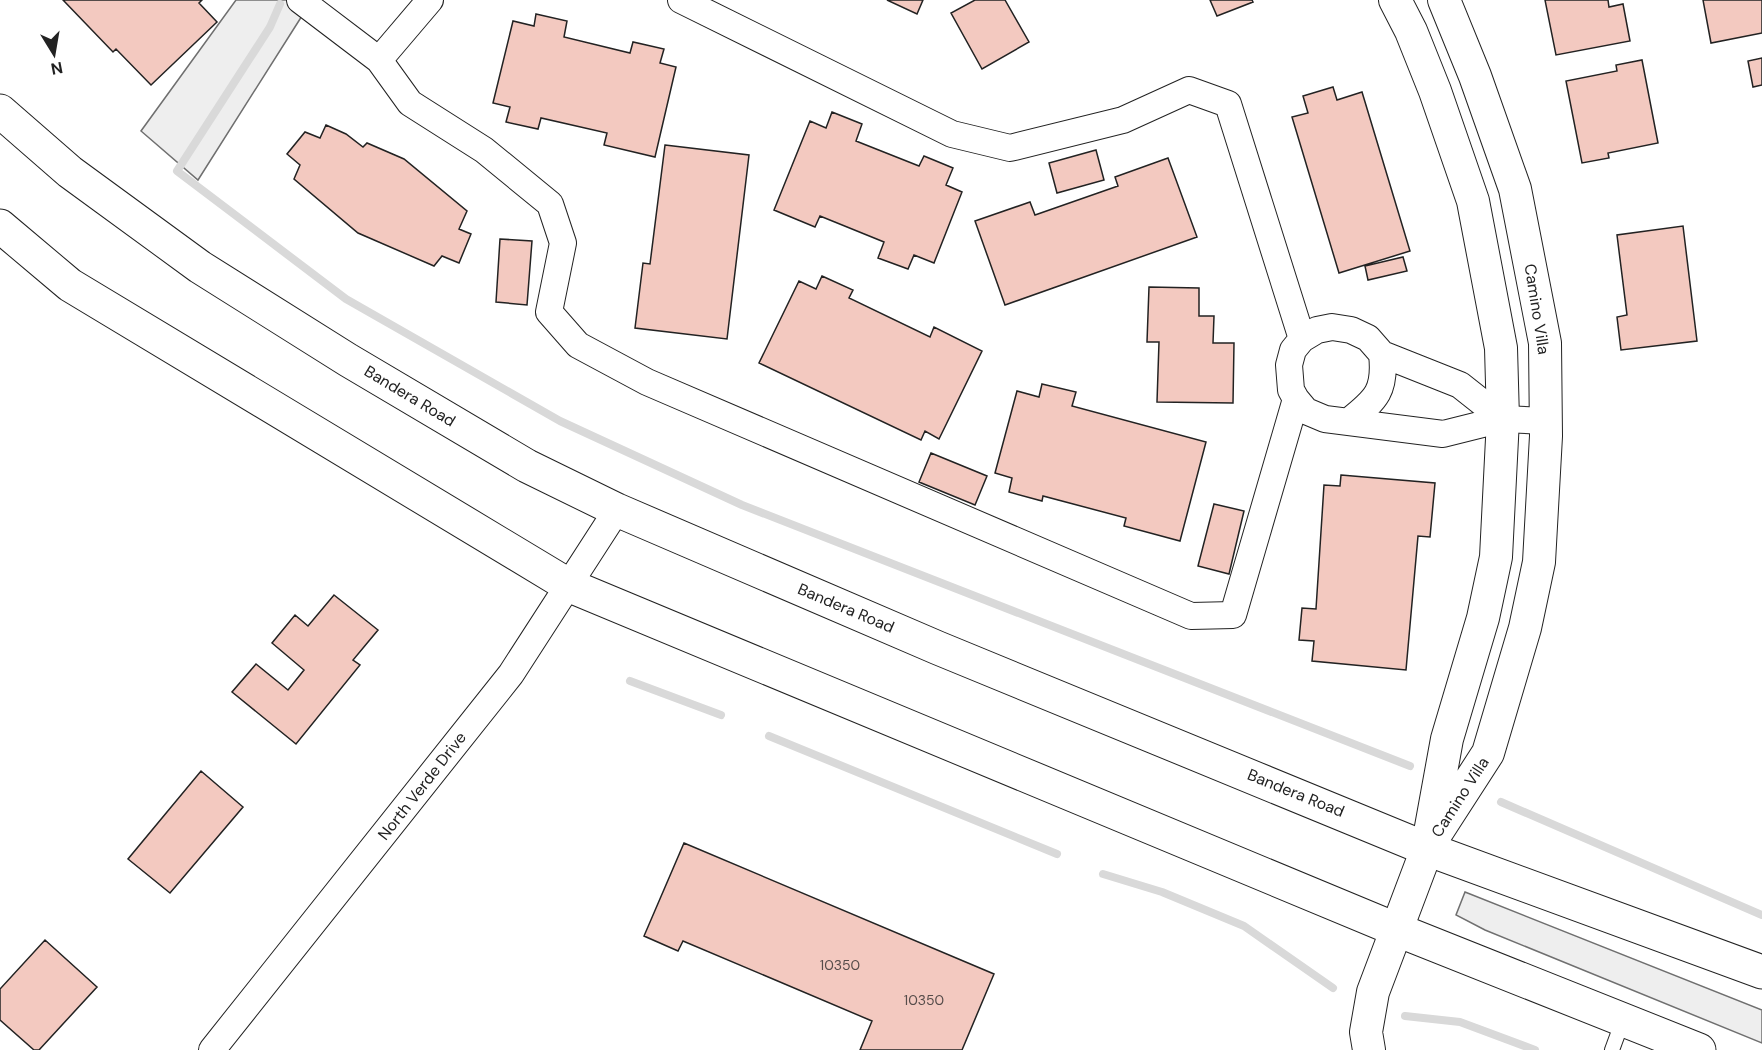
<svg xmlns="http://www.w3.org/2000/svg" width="1762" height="1050" font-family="'DM Sans',sans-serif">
	<rect width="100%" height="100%" fill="#fff"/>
	<!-- green -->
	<path fill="#eee" stroke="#6f6f6f" stroke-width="1.5" d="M236,0H310L300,19L198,180L141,131Z
		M1465,892L1762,1010V1043L1485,930L1456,915Z"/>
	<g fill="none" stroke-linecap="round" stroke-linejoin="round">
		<!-- stream -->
		<path stroke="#d9d9d9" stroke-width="8" d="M280,4L270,27L177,171L346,299L560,421L742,505L1410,766
			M630,681L721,715
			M769,736L1057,854
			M1501,802L1762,915
			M1103,874L1162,892L1244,926L1333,988
			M1405,1016L1460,1022L1535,1050"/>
	</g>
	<!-- building -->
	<path fill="#f3c9c0" stroke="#222" stroke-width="1.5" d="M63,0H202L199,3L217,22L151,85L116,49L113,52Z
		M887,0H923L917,14Z
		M975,0H1005L1029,42L982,69L951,13Z
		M1210,0H1252L1253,2L1217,16Z
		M1545,0H1608L1609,7L1623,4L1630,41L1556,55Z
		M1703,0H1762V33L1711,43Z
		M536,14L567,21L564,37L630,53L633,42L664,49L660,63L676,67L655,157L604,145L607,133L541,118L538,129L506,122L510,107L493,103L513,21L534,26Z
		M1762,58V85L1753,87L1748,61Z
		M1642,60L1658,143L1608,153L1609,158L1582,163L1566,81L1617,71L1616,65Z
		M1333,87L1337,100L1362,92L1410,251L1339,273L1292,117L1308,113L1303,96Z
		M832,112L862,124L856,141L919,166L924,156L953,168L946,185L962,192L934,263L914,255L908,269L878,258L884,242L820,216L815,227L774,210L810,121L826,128Z
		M326,125L346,134L363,147L367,143L404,159L467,211L459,229L471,234L459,263L442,256L434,266L358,233L294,179L300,165L287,154L305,132L320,138Z
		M665,145L749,155L727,339L635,328L643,263L650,264Z
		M1096,150L1104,180L1057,193L1049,163Z
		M1168,158L1197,237L1005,305L975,221L1030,202L1035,215L1118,186L1115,177Z
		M1683,226L1697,341L1621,350L1617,317L1627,315L1617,235Z
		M500,239L532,241L527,305L496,302Z
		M1403,257L1407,271L1368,280L1365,266Z
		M822,276L853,290L849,298L930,337L934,327L982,351L939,439L925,431L921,440L759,363L799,281L816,289Z
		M1149,287L1199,288V316H1214L1213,343H1234L1233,403L1157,402L1159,342H1147Z
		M1042,384L1076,392L1072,406L1206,442L1180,541L1124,526L1126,518L1043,496L1042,501L1009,492L1012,478L995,473L1017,391L1039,397Z
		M931,453L987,476L975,505L919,482Z
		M1341,475L1435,483L1430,537L1418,536L1406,670L1312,661L1314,641L1299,640L1302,608L1316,609L1324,485L1340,486Z
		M1214,504L1244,511L1229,574L1198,566Z
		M334,595L378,630L353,660L360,665L296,744L232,692L256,664L288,690L304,670L272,643L295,615L308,626Z
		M201,771L243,807L170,893L128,859Z
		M684,843L994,974L962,1050H860L872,1021L683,941L678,951L644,936Z
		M45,940L97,987L39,1050H34L0,1020V989Z"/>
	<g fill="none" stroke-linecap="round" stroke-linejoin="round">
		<defs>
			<path id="service" d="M1612,1050L1623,1020"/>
			<path id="minor" d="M300,0L379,60L410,103L484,150L550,204L563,243L549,312L578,345L647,382L1191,616L1233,615L1296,399
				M681,0L952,134L1010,148L1123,120L1189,90L1228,104L1302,339
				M379,60L430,0
				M1503,419L1460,385L1382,354L1368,338L1351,330L1332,327L1317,330L1302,339L1293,350L1289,365L1291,390L1296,399L1306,411L1325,419L1443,434L1503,419L1546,421
				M1349,421C1377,399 1386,390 1382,354
				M212,1050L511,674L617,510"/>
			<path id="tertiary" d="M1435,835L1488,753L1525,628L1539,562L1546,436L1545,343L1515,189L1475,76L1444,0
				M1369,1050L1366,1032L1373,992L1427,849L1447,739L1483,618L1496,557L1503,419L1501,348L1473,201L1435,91L1411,31L1395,0"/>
			<path id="primary" d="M0,111L70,172L200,267L348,360L527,466L617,510L938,648L1427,849L1762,972
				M0,226L70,285L568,585L1395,929L1699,1050"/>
		</defs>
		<!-- service casing -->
		<use href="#service" stroke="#222" stroke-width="16"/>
		<!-- minor casing -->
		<use href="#minor" stroke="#222" stroke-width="28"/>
		<!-- tertiary casing -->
		<use href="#tertiary" stroke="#222" stroke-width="34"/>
		<!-- primary casing -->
		<use href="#primary" stroke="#222" stroke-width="35"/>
		<!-- service -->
		<use href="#service" stroke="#fff" stroke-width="14"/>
		<!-- minor -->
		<use href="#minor" stroke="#fff" stroke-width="26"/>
		<!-- tertiary -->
		<use href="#tertiary" stroke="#fff" stroke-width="32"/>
		<!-- primary -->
		<use href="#primary" stroke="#fff" stroke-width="33"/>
	</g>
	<g text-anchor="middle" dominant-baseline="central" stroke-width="4.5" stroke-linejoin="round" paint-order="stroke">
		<!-- number labels -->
		<g font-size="14" fill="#564c4a">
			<text x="840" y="965">10350</text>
			<text x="924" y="1000">10350</text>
		</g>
		<!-- street labels -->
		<g font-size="16" fill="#222" stroke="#fff">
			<text transform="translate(1537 309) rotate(81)">Camino Villa</text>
			<text transform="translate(410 396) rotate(31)">Bandera Road</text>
			<text transform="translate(846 608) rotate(23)">Bandera Road</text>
			<text transform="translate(422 786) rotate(-52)">North Verde Drive</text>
			<text transform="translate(1296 793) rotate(22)">Bandera Road</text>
			<text transform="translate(1460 797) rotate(-57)">Camino Villa</text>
		</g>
	</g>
	<!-- north arrow -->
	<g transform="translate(54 54) rotate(169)" stroke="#ffffff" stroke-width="4.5" paint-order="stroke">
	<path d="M0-4.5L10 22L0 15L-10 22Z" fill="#222222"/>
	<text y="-9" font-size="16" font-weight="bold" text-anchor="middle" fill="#222222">N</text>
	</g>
</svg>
